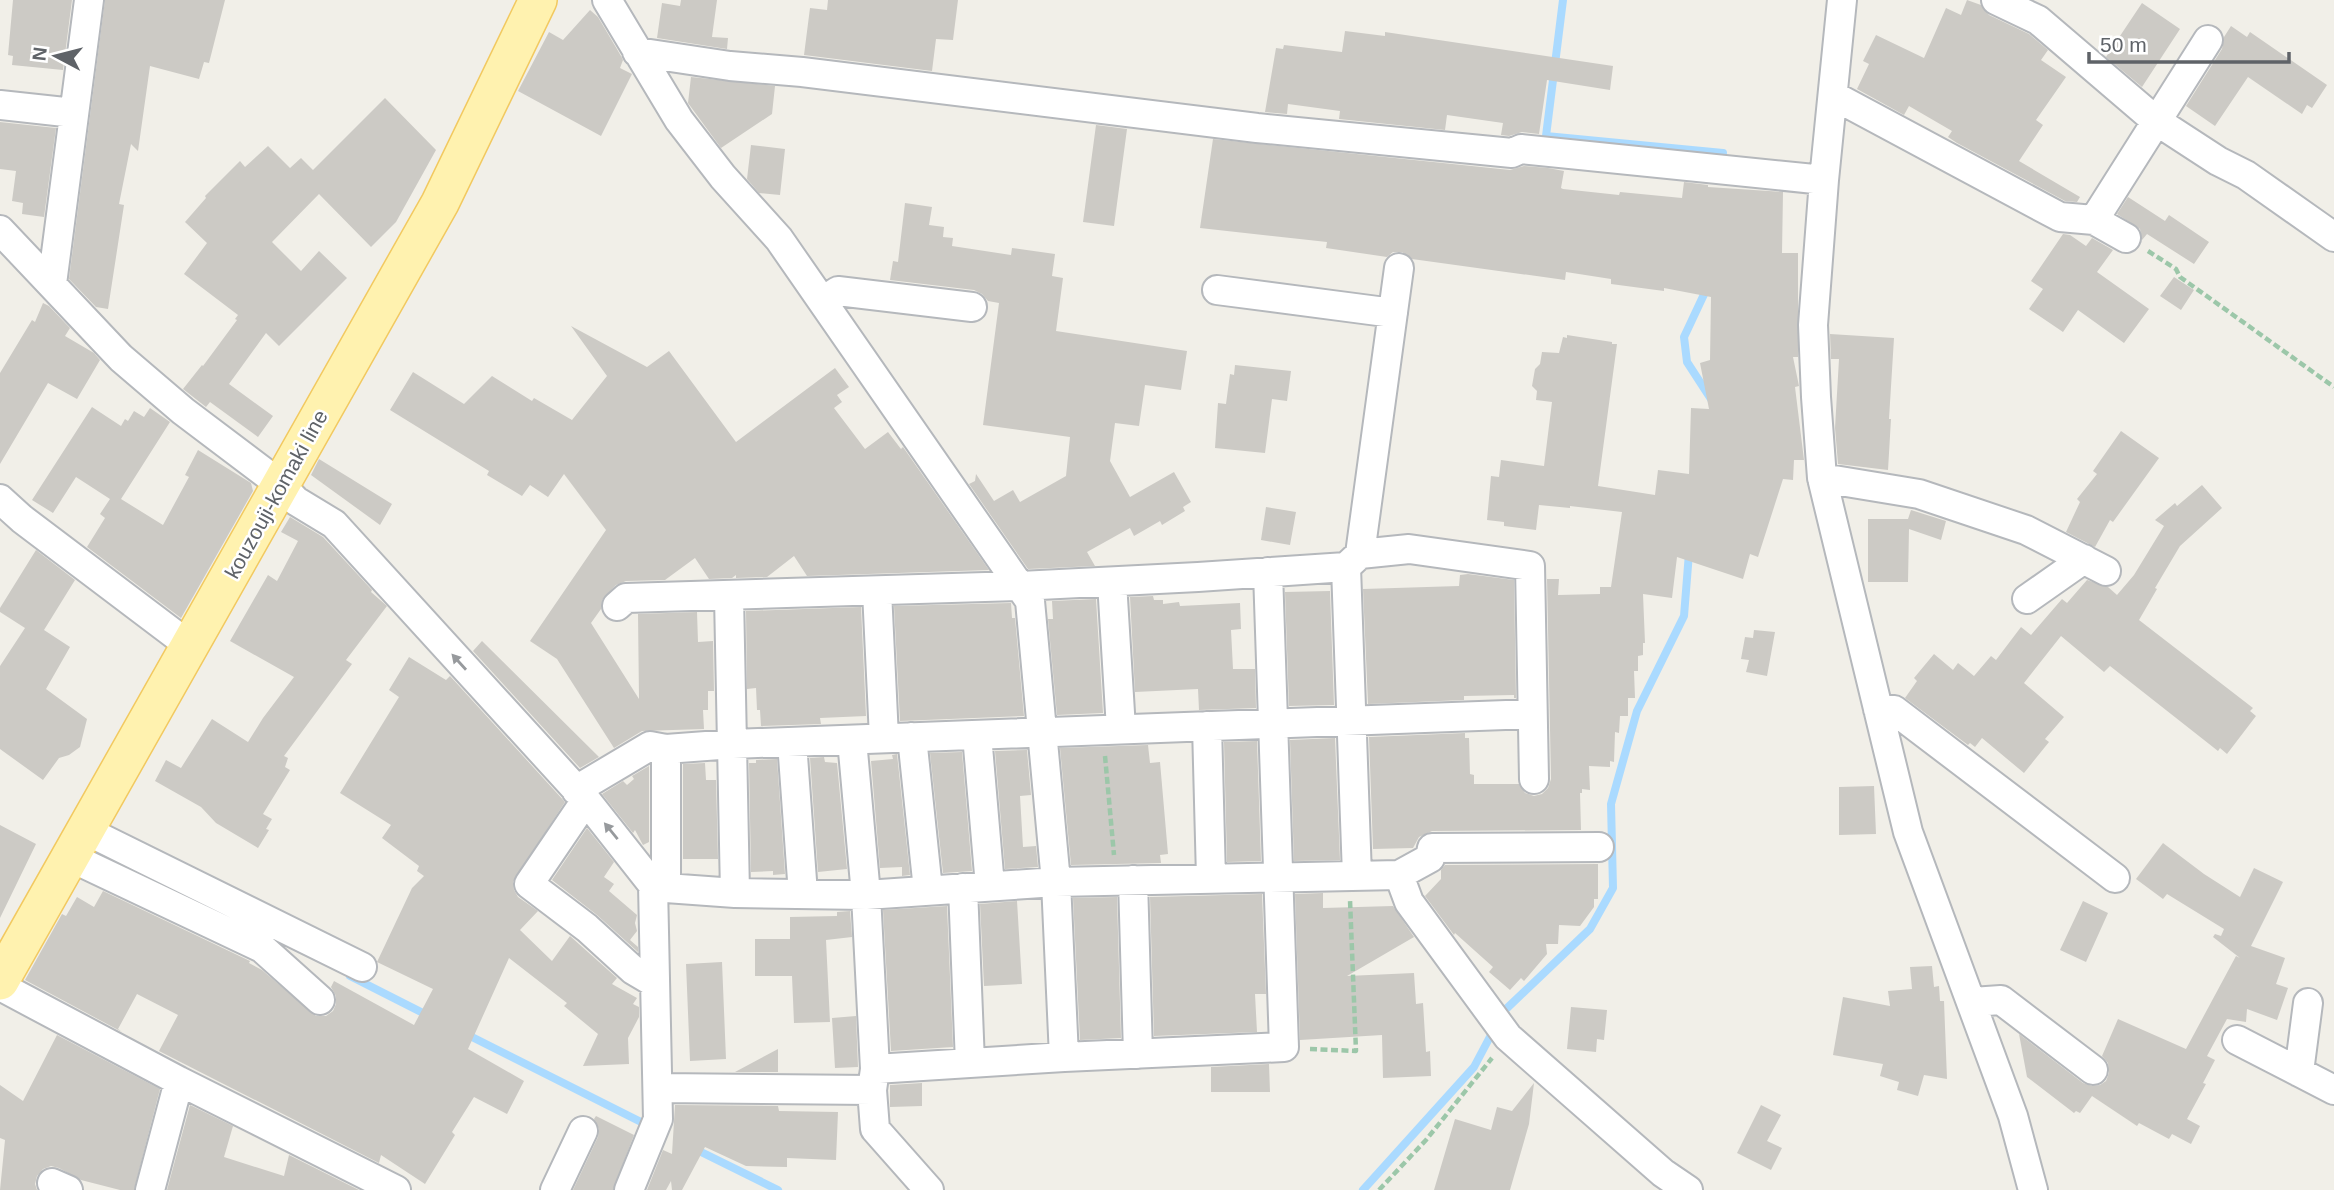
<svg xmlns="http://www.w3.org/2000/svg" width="2334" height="1190" font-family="Helvetica,sans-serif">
	<rect width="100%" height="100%" fill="#f1efe8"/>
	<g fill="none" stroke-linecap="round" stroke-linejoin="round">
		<!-- stream -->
		<path stroke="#aadaff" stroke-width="8" d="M1563,0L1546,136L1723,153
			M1707,288L1684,337L1687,362L1711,399
			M350,976L429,1016
			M1504,1011L1590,929L1613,888L1611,804L1637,711L1684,616L1689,553
			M466,1034L645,1124
			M693,1148L778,1190
			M1363,1190L1474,1067L1492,1033"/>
	</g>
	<!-- building -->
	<path fill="#cccac5" d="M13,0H72L63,70L12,65L13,56L8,55Z
		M105,0H225L209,63L204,62L199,79L150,66L138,151L131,144L119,204L124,205L108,309L96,307L69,279Z
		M681,0H717L712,37L728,38L727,49L657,38L662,3L680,6Z
		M828,0H958L953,40L936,39L932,71L804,55L810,8L827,10Z
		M1967,0L1981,5L1989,15L2029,34L2048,50L2041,60L2066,77L2036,120L2043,125L2019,161L2080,197L2077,202L2065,201L1957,143L1948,137L1952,131L1909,106L1904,115L1857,89L1869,64L1863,61L1876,35L1924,58L1946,8L1961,15Z
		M2142,3L2180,29L2142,87L2106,57Z
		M590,10L598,17L621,56L623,60L620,68L632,74L601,136L518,91L549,32L563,40Z
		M2231,26L2247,37L2250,32L2327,85L2312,108L2307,105L2302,114L2248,77L2215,126L2186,106L2222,49L2224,37Z
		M1345,31L1385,36V32L1613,66L1610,90L1547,80L1539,134L1522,132L1509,136L1501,135L1503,123L1447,115L1445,130L1339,119L1340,111L1288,104L1287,114L1265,112L1276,48L1283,49L1284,45L1342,52Z
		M691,77L775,86L772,114L721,148L688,103Z
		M385,98L436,150L396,222L371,247L319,194L272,242L301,271L319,251L347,278L279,346L266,333L229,384L273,416L258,437L210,402L206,407L183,389L202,365L203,366L237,320L235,319L238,315L184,274L207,243L185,222L206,198L205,196L240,161L245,167L268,146L290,168L301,158L313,170Z
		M0,122L56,128L44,217L22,214L23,203L12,201L16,171L0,169Z
		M1096,125L1127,129L1114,226L1083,222Z
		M1213,139L1510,170L1524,166L1548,168L1564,171L1561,188L1563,189L1619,195L1620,192L1682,198L1684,182L1708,185V187L1783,192L1782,253H1798V357H1793L1799,386L1795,387L1804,460H1794L1793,480L1783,479L1758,557L1750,554L1743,579L1677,557L1672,598L1643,594L1645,643H1643V655L1638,656V671H1634L1635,698H1628V716H1620L1619,733L1615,732L1614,762L1610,761V767L1589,766L1590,790L1582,789V793H1580L1581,830L1432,831L1419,837L1413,848L1373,849L1369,737L1465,733V738H1469L1470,774L1474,775V784H1519L1525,793L1534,796L1542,794L1548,788L1551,779L1547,579H1559L1558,595L1600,594V587H1611L1622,512L1570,506V508L1539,505L1536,530L1504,526V522L1487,520L1491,476L1499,477L1501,460L1544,466L1552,402L1536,400L1537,391L1532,386L1535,369L1540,364L1542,352L1559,353L1563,337L1567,338V335L1612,342V344H1617L1598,486L1655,495L1658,470L1689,474L1691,408L1709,409L1700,363L1710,360L1711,297L1664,288V291L1611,284V279L1566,272L1565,280L1412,259L1402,252H1393L1387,257L1326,248L1327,242L1200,228Z
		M751,145L785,149L780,195L759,193L747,179Z
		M2128,197L2165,221L2169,215L2209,242L2194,264L2147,234L2142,240L2140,229L2117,214Z
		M905,203L932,207L929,225L944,227L943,237L953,238L952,246L1011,255L1012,248L1055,254L1052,276L1063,278L1056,331L1187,351L1181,390L1145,385L1139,426L1115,423L1110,461L1130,497L1174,472L1191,502L1183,507L1185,511L1162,525L1160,521L1134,536L1130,528L1087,552L1095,566L1028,569L969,484L975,481L976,474L994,501L1013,490L1020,502L1066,476L1070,437L983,425L999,303L988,301L982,294L974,290L890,280L893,261L898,262Z
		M2063,234L2070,235L2086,246L2092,238L2113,250L2097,272L2149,309L2124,343L2078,310L2063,332L2029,309L2043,289L2031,281Z
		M2174,277L2194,290L2181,310L2160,296Z
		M43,303L49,306L70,328L65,336L94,353L100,360L77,399L48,383L0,464V373L32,320L35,322Z
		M571,326L647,367L669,351L736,442L835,368L849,387L837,395L842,402L834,408L865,449L888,432L901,449L903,447L989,570L807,576L794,556L767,577L736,578V575L732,578L709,579L695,558L665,580L626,581L616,585L602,600L601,609L591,623L639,699L638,614L697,612L698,642L713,641L714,691H708V710H703L704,729L642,731L614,748L557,659L530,641L606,530L564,474L548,497L530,485L522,496L487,475L489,471L390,410L413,372L464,404L492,376L532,401L534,398L572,420L607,376Z
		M1830,334L1894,338L1889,419H1891L1888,470L1838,464L1835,428L1839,359H1831Z
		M1235,365L1291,371L1287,401L1272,399L1265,453L1215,448L1218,403L1226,404L1230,374L1234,375Z
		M92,407L121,426L125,419L128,421L134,411L144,417L150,408L170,422L121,499L163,525L189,477L185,475L198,450L251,483L253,491L181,618L87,547L105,518L100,514L110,499L76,477L53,513L32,500Z
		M2121,431L2159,458L2113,522L2110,520L2095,547L2066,532L2080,502L2077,499L2097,474L2093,471Z
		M319,459L392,504L380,525L311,475Z
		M2202,485L2222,508L2180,546L2155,588L2157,589L2139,620L2253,708L2250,711L2256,716L2227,754L2220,748L2218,751L2110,666L2104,672L2061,636L2024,683L2064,717L2045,739L2049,742L2024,773L1982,738L1975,747L1970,743L1968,745L1905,698L1917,681L1914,678L1934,654L1953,670L1958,663L1974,676L1991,656L1996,660L2021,627L2031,635L2062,599L2067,603L2087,580L2108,587L2117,595L2134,575L2164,526L2155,520L2175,503L2177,506Z
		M1266,507L1296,512L1290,545L1261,540Z
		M1911,510L1946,521L1941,540L1909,529L1908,582H1868V519H1908Z
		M290,517L323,537L372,590L371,592L387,606L346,660L352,664L284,756L288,758L285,767L290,770L263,814L272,819L266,829L269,830L258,848L216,823L201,807L155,781L166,760L181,768L212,719L248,742L263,718L294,677L230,641L268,575L277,581L298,541L281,532Z
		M36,550L75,580L44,630L70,647L46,689L87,719L80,747L69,755L59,758L43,780L0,749V666L25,628L0,612V608Z
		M1468,574L1514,580L1516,698H1514V695L1464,696V700L1368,704L1363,589L1459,586L1460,575Z
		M1330,591L1334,705L1289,706L1285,592Z
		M1153,596L1154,600H1163V604L1179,602L1180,606L1240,603L1241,629L1231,630L1233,669H1255L1256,708L1199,710L1198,689L1135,692L1130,597Z
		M1096,599L1103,713L1057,715L1048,619H1053L1052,601Z
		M1011,603L1012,618H1015L1024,716L900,721L894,606Z
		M861,607L866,716L820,718L821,724L761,726L760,710H757L756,688L747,689L746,611Z
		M1754,630L1775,632L1767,676L1746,672L1749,660L1741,659L1745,637L1753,638Z
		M482,641L599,757L580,768L473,651Z
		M409,657L446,680L450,676L565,802L513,882L514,890L518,897L538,911L520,930L552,961L570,936L617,978L612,984L637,998L633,1004L639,1007V1017L628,1038L629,1064L583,1066L598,1034L564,1006L567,1003L509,958L468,1049L524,1081L507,1114L474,1097L452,1132L455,1135L425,1184L381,1155L379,1163L159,1051L178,1015L137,994L118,1029L122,1032L25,980L62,914L66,916L77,897L94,907L103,891L250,961L249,963L262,970L316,1016H326L333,1011L336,1004V996L331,987L334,981L414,1025L433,989L377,962L412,888L424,876L417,871L419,866L382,838L391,825L340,793L399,697L389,690Z
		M1335,738L1340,860L1294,861L1290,740Z
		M1257,741L1261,861L1227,862L1224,742Z
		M1148,745L1150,763L1160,762L1168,854L1160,855L1161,863L1071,865L1060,748Z
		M1027,750L1031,795L1020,796L1023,847L1036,846L1038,867L1005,869L995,751Z
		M962,752L972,871L943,873L930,753Z
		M897,754L910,875L902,876V867L880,868L871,761L893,759L892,755Z
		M824,757L825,762L837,763L847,869L818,872L810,758Z
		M777,759L785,874L773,875V871L751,872L749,763H756V760Z
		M705,763L706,780H716L718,859H683V764Z
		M649,766V842L643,845L635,830L633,833L602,794L623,781L627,785L634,779L632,776Z
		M1874,786L1876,834L1839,835V787Z
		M0,825L36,844L0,918Z
		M587,828L614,862L604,877L614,884L609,891L637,915L635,923L637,931L630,940L638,947V952L597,915L552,880Z
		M2163,843L2204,874L2240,897L2254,868L2283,882L2251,946L2285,958L2276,984L2288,988L2277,1020L2247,1009L2246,1022L2227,1019L2207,1056L2215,1060L2203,1083L2206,1084L2187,1119L2200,1126L2191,1144L2172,1134L2169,1139L2139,1123L2137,1126L2092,1096L2080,1113L2076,1111L2074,1113L2027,1077L2019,1034L2083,1083L2092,1086L2100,1085L2106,1081L2109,1073L2108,1063L2102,1056L2118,1019L2186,1049L2236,956L2240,958L2213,937L2215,934L2221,936L2224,929L2167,894L2163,899L2136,879Z
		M1598,864V899H1594V907L1580,926L1559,925L1558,944H1546L1547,954L1524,981L1521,978L1510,990L1489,972L1493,967L1455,933L1454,935L1425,896L1441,879V870L1445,865Z
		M1323,893V908L1393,906L1414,937L1347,976L1414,973L1416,1004L1423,1003L1426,1052L1430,1051L1431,1076L1383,1078L1382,1035L1300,1040L1295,894Z
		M1262,894L1266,994H1255L1257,1032L1154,1036L1150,897Z
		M1117,897L1121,1038L1080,1040L1073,898Z
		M1017,901L1022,984L984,986L980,904Z
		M2083,901L2108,913L2086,962L2060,950Z
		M947,906L953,1047L891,1051L883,910Z
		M850,911L852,937L826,940L830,1022L794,1023L792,976H755V939H790V917L837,916V912Z
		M722,962L726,1059L690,1061L686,964Z
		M1932,966L1934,987L1939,986L1940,1001H1944L1947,1079L1924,1075L1918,1096L1897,1090L1899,1082L1880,1076L1883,1064L1833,1055L1843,997L1890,1006L1888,991L1912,989L1910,967Z
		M1571,1007L1607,1010L1604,1040L1597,1039L1596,1052L1567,1049Z
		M856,1016L858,1067L835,1068L832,1018Z
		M57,1035L160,1089L134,1190H120L81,1180L59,1168L51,1166L43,1169L37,1176L35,1184L37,1190H0L5,1140L0,1138V1085L23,1101Z
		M778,1049V1072H735Z
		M1269,1064L1270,1092H1211V1067Z
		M922,1083V1106L890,1107V1085Z
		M1534,1083L1529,1124L1510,1190H1434L1455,1119L1491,1130L1497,1107L1512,1111Z
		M190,1105L233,1126L224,1157L284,1176L289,1155L359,1190H167Z
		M675,1105L778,1106L779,1111L838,1112L836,1160L787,1158V1167L746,1166L705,1147L682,1190H672L671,1181L666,1190H647L663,1150L672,1154Z
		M1761,1105L1781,1115L1767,1141L1782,1148L1771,1170L1737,1153Z
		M596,1116L634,1135L613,1190H573L598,1137L599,1129L594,1119Z"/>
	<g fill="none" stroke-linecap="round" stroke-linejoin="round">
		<defs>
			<path id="minor" d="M607,0L679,120L723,177L779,239L1030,601L1056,882L1064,1057
				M1842,0L1824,180L1813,325L1816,397L1822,478L1908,832L2013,1116L2033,1190
				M1996,0L2038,20L2155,120L2218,161L2246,175L2334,237
				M637,52L730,66L802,72L1257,128L1512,153L1521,149L1824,180
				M1834,96L2060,217L2094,220L2208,40
				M0,105L74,113
				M2094,220L2126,238
				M0,230L121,358L183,411L281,485L296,501L334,524L586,800L653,885L658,1119L629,1190
				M52,284L89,0
				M1217,290L1393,313
				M823,301L838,291L972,307
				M1822,478L1919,494L2026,530L2106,571
				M0,499L22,519L190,646
				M1360,554L1399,268
				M1346,567L1357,876
				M1112,582L1121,729
				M877,591L884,738
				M729,596L735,893
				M2027,599L2084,559
				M617,606L626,598L1020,586L1198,577L1346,567L1360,554L1409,549L1530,566L1534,779
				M1878,709L1894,710L2115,878
				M1207,726L1211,878
				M977,735L990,886
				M912,737L928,890
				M852,740L866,895L875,1069L872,1090L875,1129L929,1190
				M792,742L803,894
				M666,749V888
				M576,790L650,746L666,749L733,744L1532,714
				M586,800L529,884L587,928L633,970L655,983
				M85,830L362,967
				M70,857L262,948L320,1000
				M1399,875L1409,902L1508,1037L1663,1173L1688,1190
				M1133,880L1138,1054
				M653,885L666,888L735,893L866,895L1056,882L1399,875L1430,858L1432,848L1599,847
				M963,888L970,1063
				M0,986L179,1081L396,1190
				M1972,1002L2001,1000L2093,1070
				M2237,1040L2334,1090
				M875,1069L1064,1057L1284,1047L1268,572
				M2299,1072L2308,1003
				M659,1088L872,1090
				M52,1183L68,1190
				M150,1190L179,1081
				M555,1190L583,1131"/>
			<path id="major" d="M0,981L440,203L538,0"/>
		</defs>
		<!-- minor casing -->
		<use href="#minor" stroke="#b5b8bc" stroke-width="32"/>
		<!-- major casing -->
		<use href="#major" stroke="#f2c960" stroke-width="40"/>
		<!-- path -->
		<path stroke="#9cc7a9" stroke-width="4.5" stroke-dasharray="7 3.5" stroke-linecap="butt" d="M2148,251L2176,269L2180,277L2334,387
			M1105,756L1114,855
			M1310,1049L1356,1051L1350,900
			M1379,1190L1426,1140L1492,1058"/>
		<!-- minor -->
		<use href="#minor" stroke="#fff" stroke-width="28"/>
		<!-- major -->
		<use href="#major" stroke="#fff2af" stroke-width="37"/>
	</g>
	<!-- one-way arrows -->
	<defs><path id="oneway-solid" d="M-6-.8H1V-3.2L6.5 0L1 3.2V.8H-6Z" transform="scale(1.75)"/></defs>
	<g fill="#979a9d">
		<use href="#oneway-solid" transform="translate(459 662) rotate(-132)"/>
		<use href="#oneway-solid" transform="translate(611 831) rotate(-129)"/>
	</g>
	<g text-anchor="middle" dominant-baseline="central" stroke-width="5" stroke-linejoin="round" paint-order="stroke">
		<!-- street labels -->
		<g font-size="21" fill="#5f6368" stroke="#fff">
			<text transform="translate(276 494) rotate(-61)">kouzouji-komaki line</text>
		</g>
	</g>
	<!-- north arrow -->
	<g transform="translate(56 56) rotate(277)" stroke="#ffffff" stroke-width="5" paint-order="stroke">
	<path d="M0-5L12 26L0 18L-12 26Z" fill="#5f6368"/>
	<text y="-10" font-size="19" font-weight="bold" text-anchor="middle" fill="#5f6368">N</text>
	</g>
	<!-- scale -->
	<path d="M2089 52v10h200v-10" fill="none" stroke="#5f6368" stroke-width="3.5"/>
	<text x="2100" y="52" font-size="21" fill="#5f6368" stroke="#ffffff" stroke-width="5" paint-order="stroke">50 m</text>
</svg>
